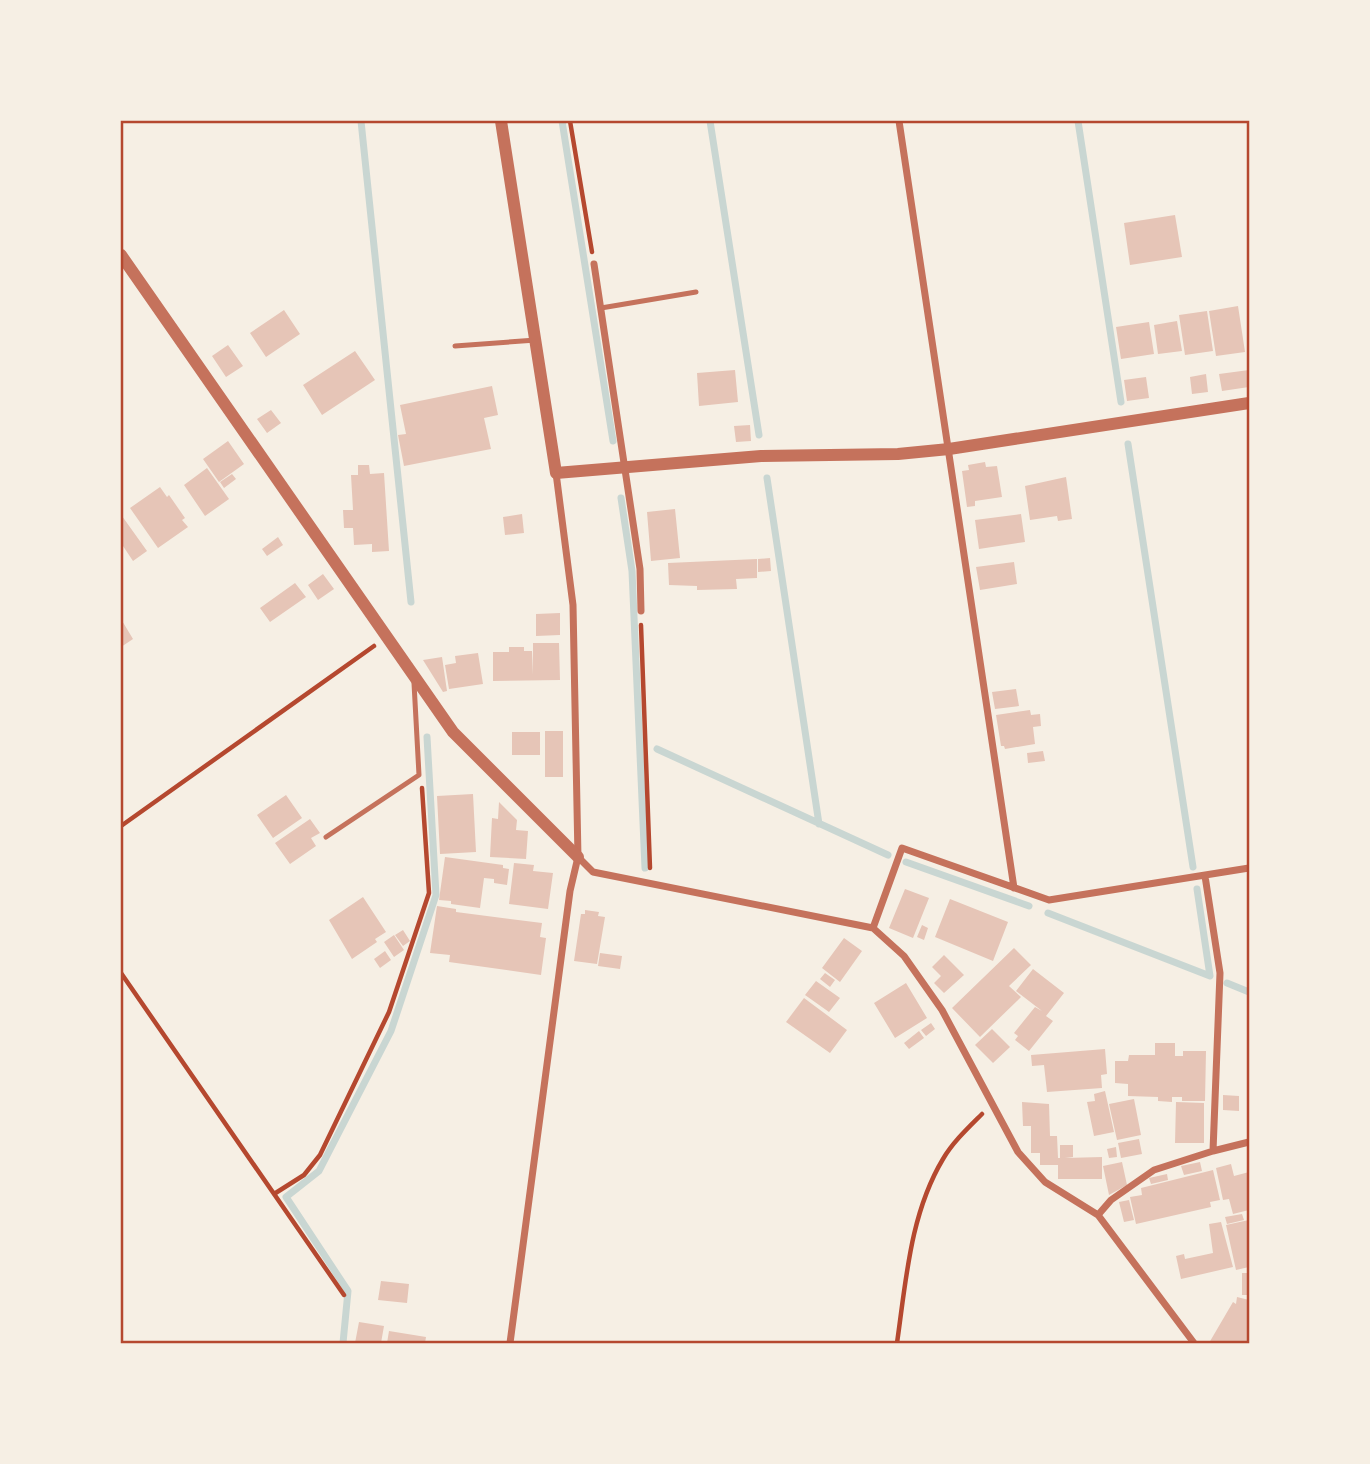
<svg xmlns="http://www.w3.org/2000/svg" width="1370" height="1464" font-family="Signika,sans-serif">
	<rect width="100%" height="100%" fill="#f6efe4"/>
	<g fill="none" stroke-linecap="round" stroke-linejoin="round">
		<!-- stream -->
		<path stroke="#c9d6d2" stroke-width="7" d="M361,121L411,602
			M562,121L613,441
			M710,121L759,435
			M1078,121L1121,402
			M1128,444L1193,867
			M767,478L819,824
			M621,498L632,571L645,868
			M657,749L888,855
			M906,862L1029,906
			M1048,913L1210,976L1197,889
			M1227,983L1249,992
			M343,1343L348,1291L286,1197L319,1171L391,1031L436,895L427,737"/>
	</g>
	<!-- building -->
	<path fill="#e6c5b7" d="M1175,215L1182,257L1130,265L1124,223Z
		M1238,306L1245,352L1216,356L1209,311Z
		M284,310L300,334L266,357L250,333Z
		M1207,311L1213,351L1185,355L1179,315Z
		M1177,321L1182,351L1158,354L1154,325Z
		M1149,322L1154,354L1121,359L1116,327Z
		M228,345L243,366L226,377L212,356Z
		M355,351L375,380L322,415L303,385Z
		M735,370L738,402L699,406L697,373Z
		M1249,370V387L1222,391L1219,374Z
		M1206,374L1208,392L1192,394L1190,377Z
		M1146,377L1149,398L1127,401L1124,380Z
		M492,386L498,415L484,418L491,449L404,466L398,435L406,434L400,405Z
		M271,410L281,423L267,433L257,419Z
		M750,425L751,441L736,442L734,426Z
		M228,441L244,464L219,482L203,459Z
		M985,462L986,467L997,466L1002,497L975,501V506L967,507L962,471L969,470L968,465Z
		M358,465H369L370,474L384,473L389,551L372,552V544L354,545L353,528H344L343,510H353L351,475H358Z
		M207,468L229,499L205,516L184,485Z
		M232,474L236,479L224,488L220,482Z
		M1066,477L1072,519L1058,521L1057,516L1030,520L1025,486Z
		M160,487L167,497L169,495L185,518L182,520L188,527L158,548L130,508Z
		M675,509L680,558L651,561L647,512Z
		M522,514L524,533L505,535L503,517Z
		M1021,514L1025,542L979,549L975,520Z
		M122,516L147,551L133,561L121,543Z
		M278,537L283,545L267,556L262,549Z
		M770,558L771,571L758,572V559Z
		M757,559V578L736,579L737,589L697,590V586L669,585L668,563Z
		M1014,562L1017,584L980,590L976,567Z
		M323,574L334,589L318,600L308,585Z
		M295,583L306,597L270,622L260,608Z
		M560,613V635L536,636V614Z
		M121,619L133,639L121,647Z
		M533,643H559L560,680L493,681V652H509V647H524V651H532L533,675Z
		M478,653L483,684L449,689L445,665L456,663L455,656Z
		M442,657L447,691L443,692L423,660Z
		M1016,689L1019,706L995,709L992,692Z
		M1030,710L1031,715L1040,714L1041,726L1033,727L1035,744L1005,749L1004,746H1001L996,715Z
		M545,731H563V777H545Z
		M512,732H540V755H512Z
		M1043,751L1045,761L1028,763L1027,753Z
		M473,794L476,852L440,854L437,796Z
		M286,795L302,818L273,838L257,815Z
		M499,802L517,820L516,830L528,831L526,859L490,857L492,818L498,819Z
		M310,819L320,833L311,838L316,846L290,864L275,843Z
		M445,857L503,865V868L509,869L507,885L494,883V879L484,878L480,908L451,904V901L439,900Z
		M514,863L534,865L533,871L553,873L548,909L509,904Z
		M905,889L929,898L913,938L889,928Z
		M363,897L386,932L375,939L377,942L352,959L329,920Z
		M950,899L1008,922L993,961L935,937Z
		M437,906L456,909V912L542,923L540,937L546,938L541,975L449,962L450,955L430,953Z
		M585,910L599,912L598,916L605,917L597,964L574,961L581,914H585Z
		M922,925L928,928L924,940L917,937Z
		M403,930L410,941L403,946L395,935Z
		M394,935L404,950L394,957L384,942Z
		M844,938L862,951L840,982L822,968Z
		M1014,948L1031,965L1009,986L1021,997L980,1037L952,1008Z
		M385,951L391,960L380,968L374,959Z
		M600,953L622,956L620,969L598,966Z
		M944,955L964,975L944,993L934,983L941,976L932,967Z
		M1033,969L1064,993L1046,1016L1053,1021L1029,1051L1015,1040L1018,1036L1014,1033L1035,1007L1042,1011L1016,991Z
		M825,973L835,980L830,987L820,979Z
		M816,981L840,998L829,1012L805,995Z
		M906,983L927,1018L895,1038L874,1003Z
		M804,998L847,1030L830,1053L786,1022Z
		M931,1023L935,1029L926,1036L921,1030Z
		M992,1029L1010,1047L993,1063L975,1045Z
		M919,1031L924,1038L909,1049L904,1043Z
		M1155,1043H1175V1056H1183V1051H1206L1205,1101H1182V1097H1172V1102L1158,1101V1097L1128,1096V1084L1115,1083V1061H1128L1129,1055H1155Z
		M1105,1049L1107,1074L1101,1075L1102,1088L1047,1092L1044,1065L1032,1066L1031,1055Z
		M1105,1091L1114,1132L1094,1136L1087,1102L1095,1101L1094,1094Z
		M1223,1095L1239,1096V1111L1223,1110Z
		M1134,1099L1141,1135L1117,1140L1109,1104Z
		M1022,1102L1049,1104L1050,1136H1057L1058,1158H1060V1145H1073V1157L1065,1158L1102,1157V1179H1058V1165H1040V1153H1031V1126H1023Z
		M1176,1102L1204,1103V1143H1175Z
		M1139,1139L1142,1154L1121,1158L1118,1143Z
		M1116,1147L1117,1157L1109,1158L1107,1149Z
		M1122,1162L1127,1185L1109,1195L1103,1166Z
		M1200,1162L1202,1171L1184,1175L1181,1166Z
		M1231,1164L1234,1176L1249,1172V1210L1233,1214L1229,1199L1223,1200L1216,1168Z
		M1213,1170L1220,1200L1210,1202L1211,1207L1136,1224L1130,1197L1142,1195L1141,1188Z
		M1167,1174L1168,1180L1151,1184L1149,1178Z
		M1129,1200L1134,1220L1124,1222L1119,1202Z
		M1242,1214L1244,1220L1227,1224L1225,1217Z
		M1249,1220V1267L1236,1270L1226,1225Z
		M1221,1222L1233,1267L1181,1279L1176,1256L1184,1254L1185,1259L1213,1253L1209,1224Z
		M1242,1273H1249V1295H1242Z
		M381,1281L409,1284L407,1303L378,1300Z
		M1237,1297L1249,1300V1343H1209L1233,1302L1236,1304Z
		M359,1322L384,1326L381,1343H355Z
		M389,1331L426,1337L425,1343H387Z"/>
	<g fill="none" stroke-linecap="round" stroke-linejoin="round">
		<!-- path -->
		<path stroke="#b5482f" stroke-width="4.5" d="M570,121L592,252
			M641,625L650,868
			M121,826L374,646
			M121,973L344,1295
			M274,1194L304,1175L320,1155L389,1012L429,893L422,788
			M897,1343C906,1281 910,1214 943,1159C953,1142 968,1128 982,1114"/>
		<!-- service -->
		<path stroke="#c5725c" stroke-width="5" d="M601,308L696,292
			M455,346L536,340
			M326,837L419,775L414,683"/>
		<!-- minor -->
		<path stroke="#c5725c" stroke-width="7" d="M899,121L1014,888
			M594,264L640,569L641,611
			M578,857L593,872L873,928L904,956L942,1010L1018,1152L1045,1182L1098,1215L1194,1343
			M1205,876L1220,973L1213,1151L1249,1142
			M873,928L902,848L1049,900L1249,868
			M1098,1215L1111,1200L1154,1170L1213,1151
			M510,1343L570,891L578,857L573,605L556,473"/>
		<!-- tertiary -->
		<path stroke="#c5725c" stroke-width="12" d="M501,121L556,473L761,456L898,454L949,449L1249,403
			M121,255L453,732L578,857"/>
	</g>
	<!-- border -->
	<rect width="1370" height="1464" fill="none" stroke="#f6efe4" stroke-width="245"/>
	<rect x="122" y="122" width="1126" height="1220" fill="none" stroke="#b5482f" stroke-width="2.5"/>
</svg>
